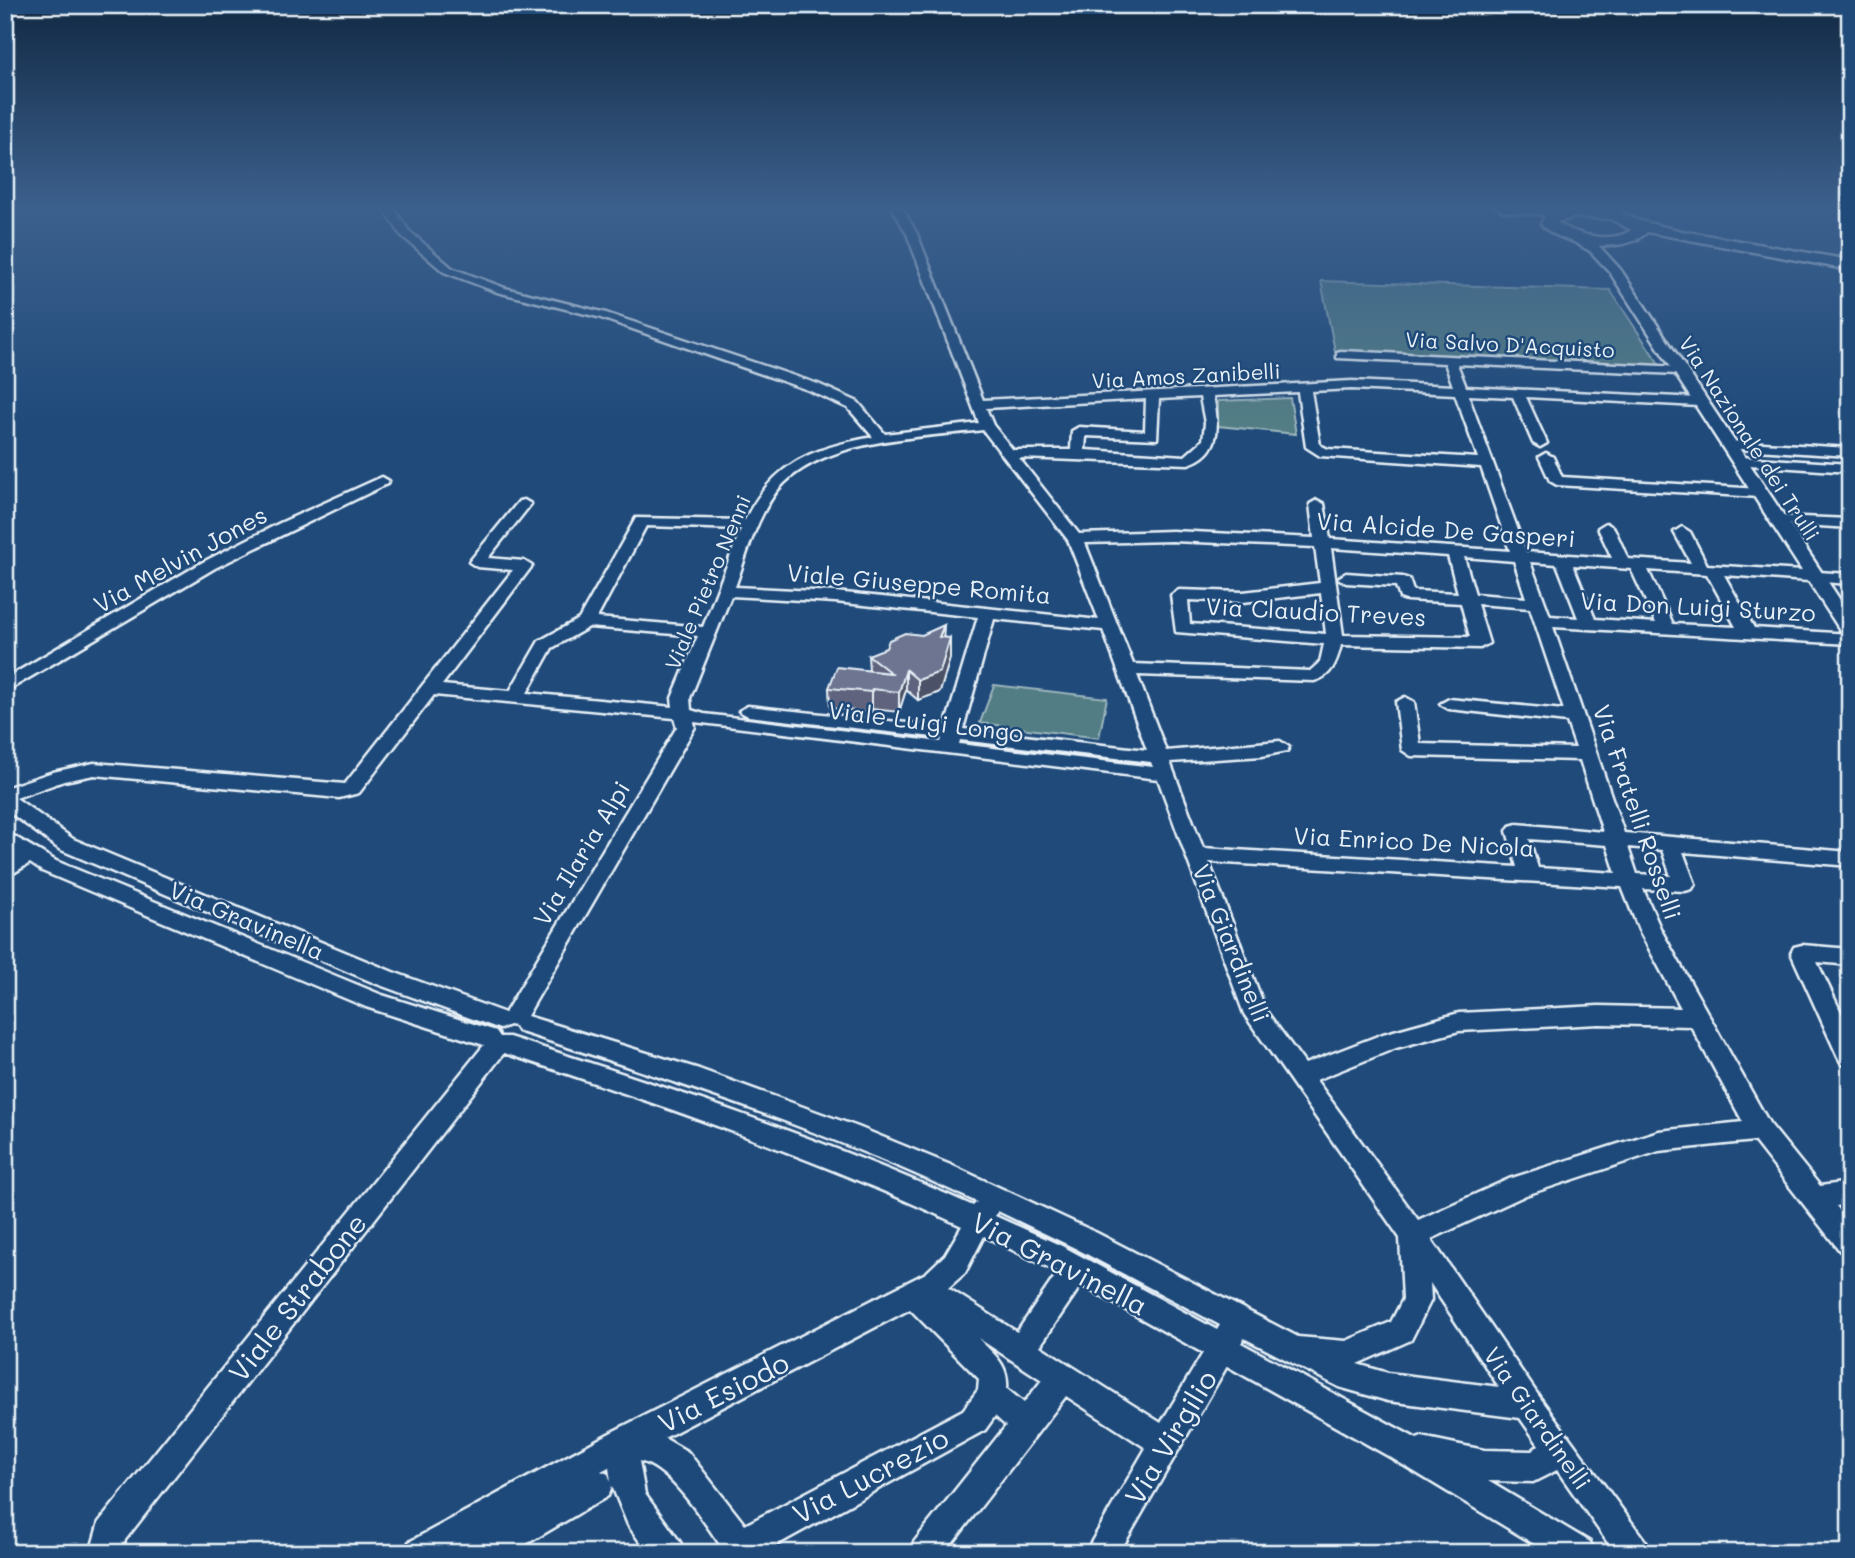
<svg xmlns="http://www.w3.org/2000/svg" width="1855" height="1558" font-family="Mali,sans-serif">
	<rect width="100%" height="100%" fill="#1f4a7a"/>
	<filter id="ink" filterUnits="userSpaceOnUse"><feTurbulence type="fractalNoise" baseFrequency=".0143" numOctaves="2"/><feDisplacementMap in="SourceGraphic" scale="14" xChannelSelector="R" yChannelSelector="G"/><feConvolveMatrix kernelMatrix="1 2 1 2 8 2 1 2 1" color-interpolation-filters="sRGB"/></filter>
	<g filter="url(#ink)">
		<!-- green -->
		<path fill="#527d84" stroke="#9db7be" stroke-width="2" d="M1321,281L1610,290L1661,367L1335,351Z
			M1290,398L1296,434L1218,426V401Z
			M994,685L1107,698L1099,738L980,723Z"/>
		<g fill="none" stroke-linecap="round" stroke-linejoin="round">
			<defs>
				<path id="minor" d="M382,206H392L409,231L452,268L505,288L606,313L818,384L858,402L885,434L979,423L907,234L891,206H901L917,234L983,400L1352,381L1453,386L1445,363L1337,358V352L1341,351L1682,367V373L1678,374L1457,364L1466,387L1699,398L1706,402L1699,406L1526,397L1547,443L1540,447L1533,443L1513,397L1468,395L1526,552L1612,558L1598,528L1606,523L1614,528L1628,559L1691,563L1674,532L1682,527L1690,532L1707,565L1850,574V584L1724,575L1754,628L1850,634V644L1553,627L1624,833L1850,852V866L1683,852L1695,884L1692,889L1685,891L1643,889L1661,930L1769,1123L1820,1186L1850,1182V1204L1836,1206L1850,1223V1255L1840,1251L1754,1141L1659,1151L1526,1195L1431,1239L1538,1395L1646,1542L1651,1553H1615L1557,1470L1533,1482L1488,1481L1590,1542L1595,1553H1549L1390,1457L1227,1366L1119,1553H1085L1146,1448L1066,1396L945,1553H909L914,1542L1006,1426L995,1416L985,1430L762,1553H726C705,1525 673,1468 639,1461L645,1494L680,1542L685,1553H648L628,1525L612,1486L608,1496L511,1553H464L468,1545L452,1553H404L409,1542L612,1432L926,1273L945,1255L962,1226C813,1157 660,1104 504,1053L125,1540L122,1553H90L99,1522L484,1045L366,1007L42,871L30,863L5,878V860L15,854L5,847V831L56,861L382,995L496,1031L500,1037H509C666,1087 823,1138 973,1206L977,1202C829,1131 674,1081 518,1031L515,1026L509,1025L500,1029L492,1026L377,984L59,849L5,809V788L53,772L94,763L345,784L513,570L477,567L469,562L519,501L524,500L531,504L488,558L524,561L532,566L442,685L510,691L539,641L579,619L636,518L745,520C773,463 812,448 873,437L848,408L808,390L598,317L497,292L444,272L401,235ZM1352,389L1455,394L1478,458L1328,449L1320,445L1311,391ZM1298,392L1306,447L1320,456L1481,467L1510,551L1330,539L1324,504L1317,500L1310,504L1314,538L1172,531L1079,534L1019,458L1188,464C1222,454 1219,424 1213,396ZM1200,397L1205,423L1203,440L1185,456L1085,450L1086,436L1157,439L1159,399ZM1146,399L1145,431L1079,427L1072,431L1071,450H1013L993,425L986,408ZM983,430L1068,540L1099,620L835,592L735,587C746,557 754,525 772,498C811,438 919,438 983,430ZM646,526L741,529L703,627L597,618ZM1172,541L1315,547L1320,583L1243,592L1179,590L1171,595L1176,632L1324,644L1320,662L1310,671L1133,664L1085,543ZM1331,548L1448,556L1458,593L1413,591L1409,579L1403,577L1346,573L1338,578L1346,583L1396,586L1400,598L1406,600L1461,603L1470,637L1343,635ZM1464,557L1514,561L1526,598L1475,594ZM1530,562L1557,564L1578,618L1550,616ZM1573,565L1631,569L1656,623L1595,619ZM1648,570L1707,574L1736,627L1673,624ZM1321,593L1326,634L1190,624L1188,600L1243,602ZM731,596L835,602L978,617L945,727L748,706L739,711L748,716L942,738L941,742L704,714L691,710L690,698ZM1477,604L1530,608L1564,710L1449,699L1440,704L1449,709L1567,722L1576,748L1420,744L1414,702L1405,697L1396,702L1402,750L1411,756L1580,760L1603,832L1517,824L1510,826L1507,831L1517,867L1203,848L1170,762L1262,756L1287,751L1289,747L1280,741L1166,751L1137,675L1314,681C1332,677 1337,661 1341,645L1480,648L1489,643ZM994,619L1103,630L1147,750L963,729ZM589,627L698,636L672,698L673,707L527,693L552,648ZM434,695L674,718L677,727L505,1013L393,972L73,839L16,798L64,781L94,775L339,798L359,793ZM694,722L1158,779L1244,1014L1400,1238L1403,1299L1391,1322L1346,1341L1298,1337L1097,1233L953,1166L858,1127L699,1069L527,1016L695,727ZM960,740L1151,762L1153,767L959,744ZM1529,839L1607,845L1616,873L1538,868ZM1628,847L1662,850L1671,876L1637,874ZM1209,862L1622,887L1639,930L1681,1008L1599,1006L1459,1013L1383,1034L1305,1064L1266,1011ZM1599,1024L1691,1026L1743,1122L1659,1131L1509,1179L1418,1220L1316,1080L1396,1048L1459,1031ZM998,1211L1077,1249L1220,1325L1217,1330L1064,1247L995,1216ZM984,1236L1058,1272L1017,1332L948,1288L965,1273ZM1430,1283L1499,1387L1388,1373L1357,1364L1411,1340L1431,1300ZM1081,1285L1203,1353L1161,1423L1040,1346ZM910,1309L979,1379L978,1390L963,1410L745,1525L688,1452L664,1438ZM978,1338L1042,1380L1024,1403L1007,1389C1009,1364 994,1355 978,1338ZM1244,1338L1339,1387L1388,1401L1520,1418L1539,1445L1532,1451L1484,1450L1422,1437L1417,1439L1241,1343ZM609,1467L611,1482L608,1474L601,1471Z
					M1729,441L1850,448V456L1724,448V442Z
					M1546,453L1553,457L1562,477L1760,489L1767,493L1760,497L1557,485L1550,481L1539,457Z
					M1740,457L1850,464V472L1735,464V458Z
					M382,477L389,481L387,484L215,568L5,692V679L203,562L280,523Z
					M1777,516L1850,519V528L1772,523L1770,520L1772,517Z
					M1802,945L1850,949V965L1817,962L1850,1031V1066L1842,1064L1838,1057L1791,953L1794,947Z"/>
				<path id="tertiary" d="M1604,206H1623L1622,211L1629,219L1619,222L1610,211L1592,216L1586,212Z
					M1571,231L1598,245L1620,269L1850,615V636L1840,630L1609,271L1590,251L1567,238L1565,235Z"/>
				<path id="primary" d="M1495,206L1611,210L1640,221L1682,231L1850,260V270L1647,232C1625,255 1561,247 1541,224L1545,215L1503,211ZM1576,217L1611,219L1631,230C1612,244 1575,235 1557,222Z"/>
			</defs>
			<!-- minor casing -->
			<use href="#minor" stroke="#e8f1f8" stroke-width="5"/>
			<!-- tertiary casing -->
			<use href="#tertiary" stroke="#e8f1f8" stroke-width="5"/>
			<!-- primary casing -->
			<use href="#primary" stroke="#e8f1f8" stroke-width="5"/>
			<!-- minor -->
			<use href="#minor" fill="#1f4a7a" fill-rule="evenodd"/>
			<!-- tertiary -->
			<use href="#tertiary" fill="#1f4a7a" fill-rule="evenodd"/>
			<!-- primary -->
			<use href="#primary" fill="#1f4a7a" fill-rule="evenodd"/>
		</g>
		<!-- wall -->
		<path fill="#5e647d" stroke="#e8f1f8" stroke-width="2" d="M943,637L950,658L940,692L918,700L906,690L899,712L872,709L871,713L830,708L829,688L869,670L868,655Z"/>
		<!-- shaded-wall -->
		<path fill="#4c5166" stroke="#e8f1f8" stroke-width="2" d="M944,625L943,645L939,637Z
			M950,638V658L940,692L918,700V680Z
			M906,670V690L899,712V692Z
			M872,689V709L871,713V692Z"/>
		<!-- building -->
		<path fill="#6d7491" stroke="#e8f1f8" stroke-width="2" d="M944,625L939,637L950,638L940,672L918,680L906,670L899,692L872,689L871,692L829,688L837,667L891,673L868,655L886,648L889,640L905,633L922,635Z"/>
	</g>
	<!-- sky -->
	<linearGradient id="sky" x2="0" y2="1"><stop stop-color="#112943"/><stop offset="0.49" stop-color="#3c608d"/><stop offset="1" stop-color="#3c608d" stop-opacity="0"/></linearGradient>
	<rect width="1855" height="424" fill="url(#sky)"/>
	<g text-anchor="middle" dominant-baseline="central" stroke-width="5" stroke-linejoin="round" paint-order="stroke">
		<!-- far-street labels -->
		<g font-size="21" fill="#e8f1f8" stroke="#1f4a7a">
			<text transform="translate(1510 344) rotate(3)">Via Salvo D'Acquisto</text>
			<text transform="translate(1186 375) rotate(-3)">Via Amos Zanibelli</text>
			<text transform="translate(1750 438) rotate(57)">Via Nazionale dei Trulli</text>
			<text transform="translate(707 582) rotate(-67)">Viale Pietro Nenni</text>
		</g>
		<!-- street labels -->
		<g font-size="24" fill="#e8f1f8" stroke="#1f4a7a">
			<text transform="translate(1446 529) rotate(4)">Via Alcide De Gasperi</text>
			<text transform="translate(180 559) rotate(-29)">Via Melvin Jones</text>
			<text transform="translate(919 583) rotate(5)">Viale Giuseppe Romita</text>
			<text transform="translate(1698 606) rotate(3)">Via Don Luigi Sturzo</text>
			<text transform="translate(1316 611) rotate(3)">Via Claudio Treves</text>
			<text transform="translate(926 721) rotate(7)">Viale Luigi Longo</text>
			<text transform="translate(1638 812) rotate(71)">Via Fratelli Rosselli</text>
			<text transform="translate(1414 841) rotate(3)">Via Enrico De Nicola</text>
			<text transform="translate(581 853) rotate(-59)">Via Ilaria Alpi</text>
			<text transform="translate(247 920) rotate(23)">Via Gravinella</text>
			<text transform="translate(1232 943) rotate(68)">Via Giardinelli</text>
			<text transform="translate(1538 1418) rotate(55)">Via Giardinelli</text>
		</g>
		<!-- near-street labels -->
		<g font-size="28" fill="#e8f1f8" stroke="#1f4a7a">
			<text transform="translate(1060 1263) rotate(27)">Via Gravinella</text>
			<text transform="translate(297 1297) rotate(-52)">Viale Strabone</text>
			<text transform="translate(723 1392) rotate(-27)">Via Esiodo</text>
			<text transform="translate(1170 1437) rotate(-59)">Via Virgilio</text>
			<text transform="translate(870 1475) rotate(-28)">Via Lucrezio</text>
		</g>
	</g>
	<!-- margin -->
	<rect width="1855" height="1558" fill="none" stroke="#1f4a7a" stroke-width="28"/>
	<rect x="14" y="14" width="1827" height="1530" fill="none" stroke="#e8f1f8" stroke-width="2.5" filter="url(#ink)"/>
</svg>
